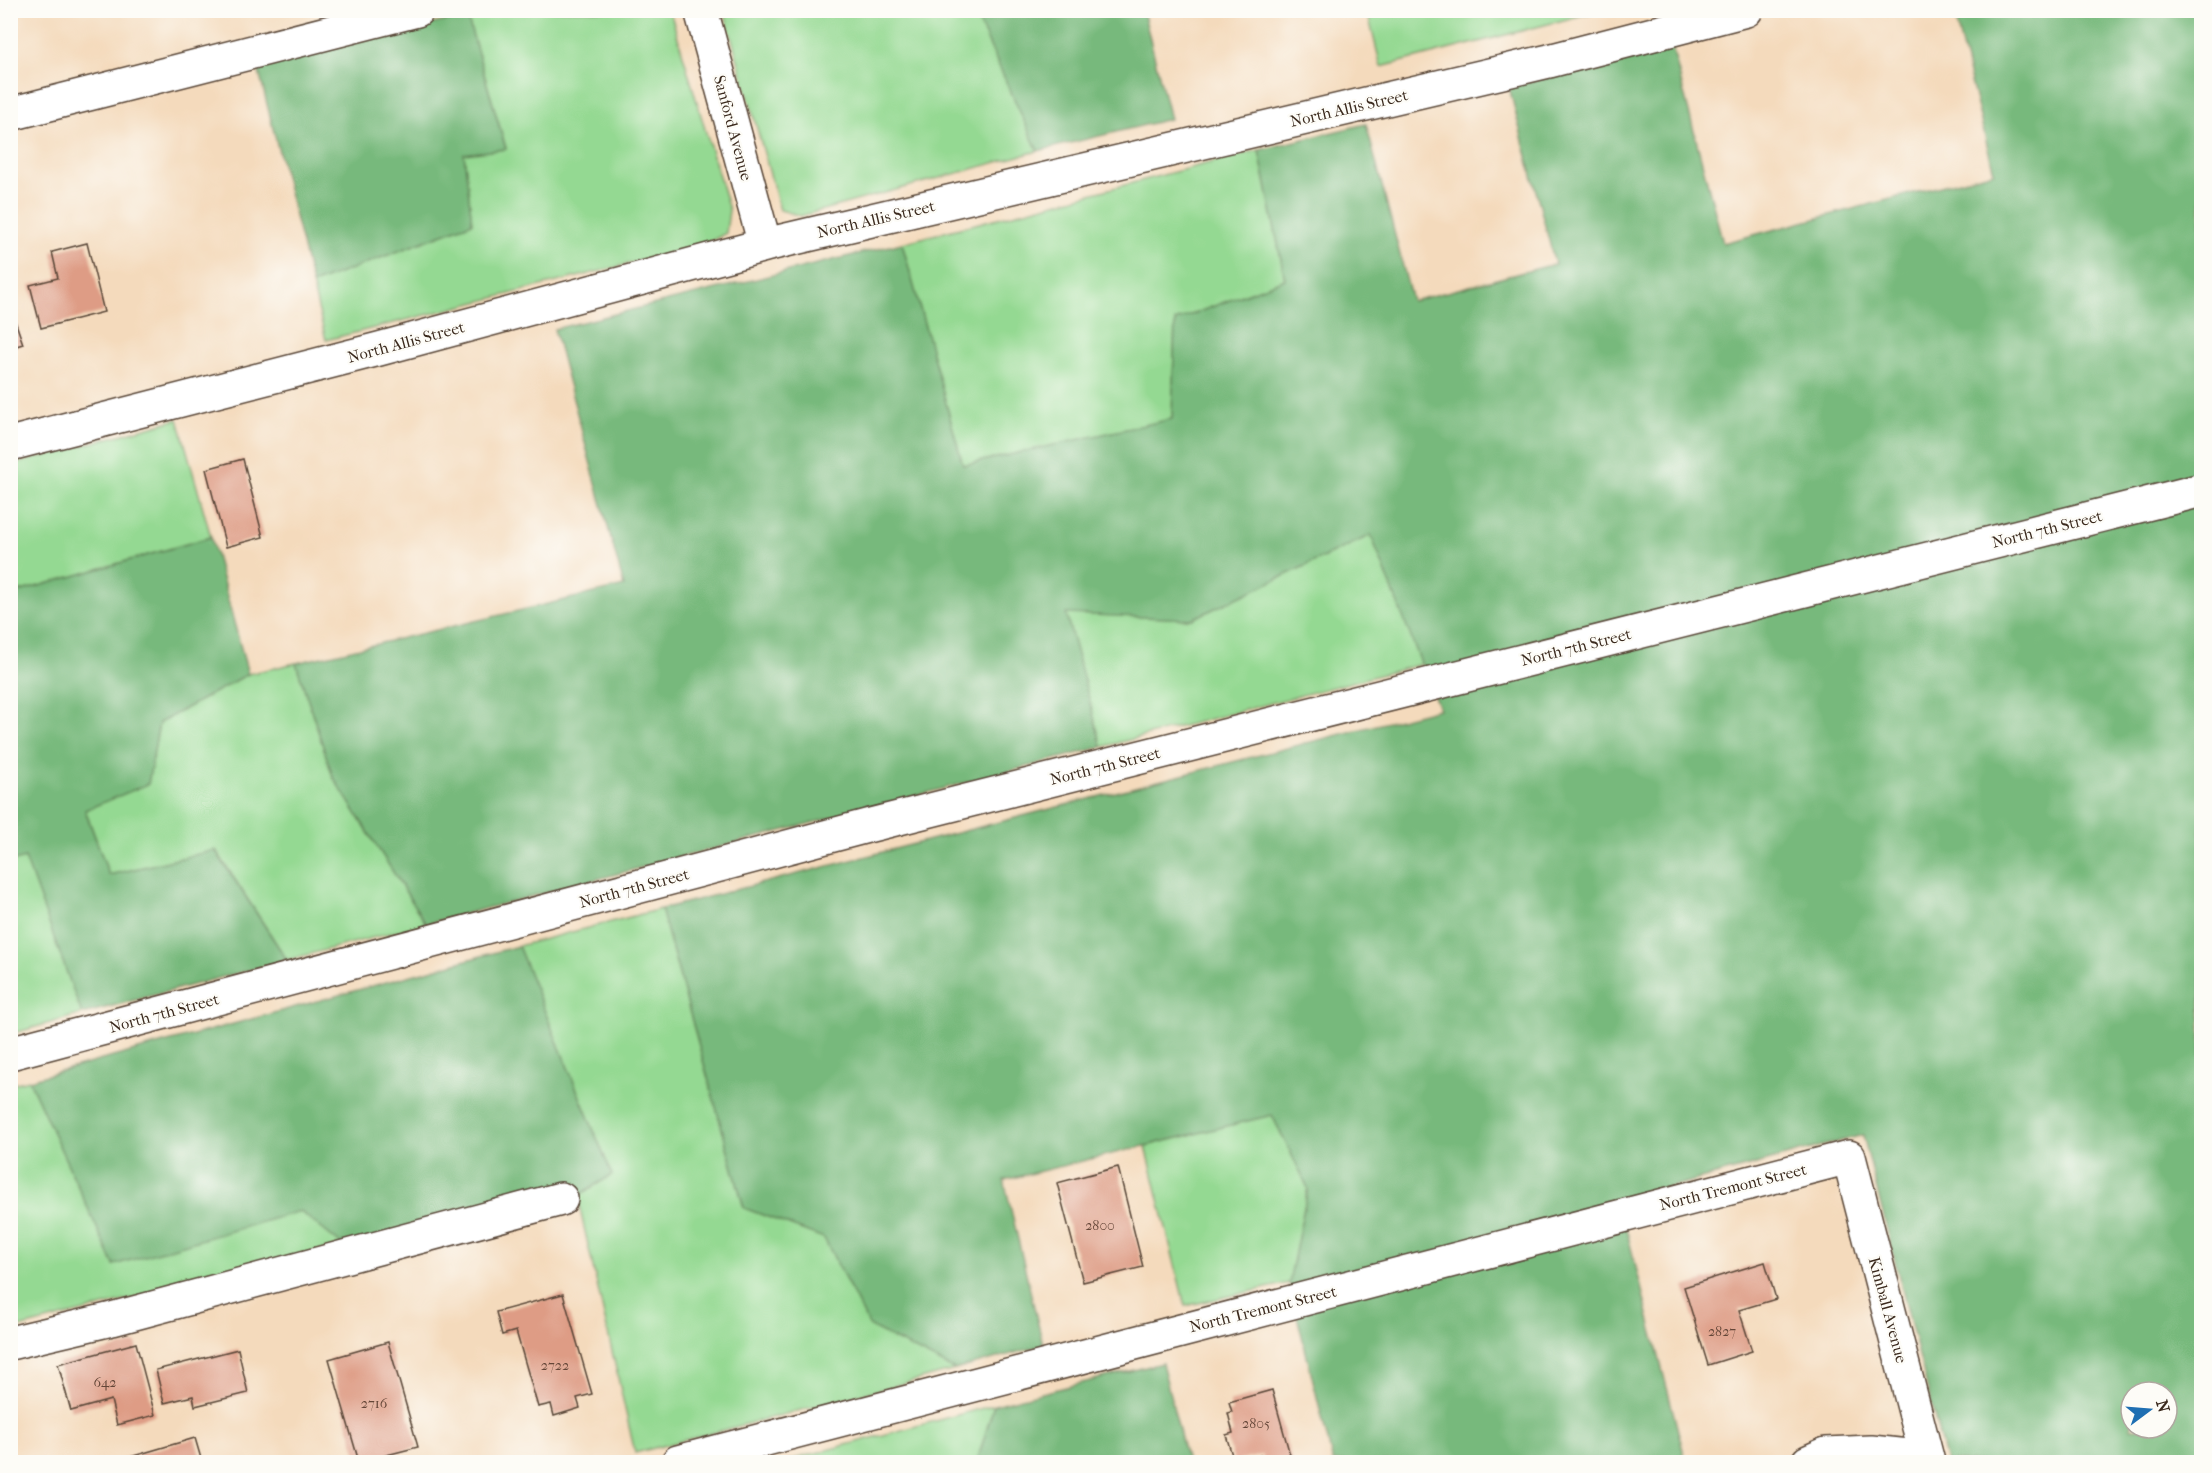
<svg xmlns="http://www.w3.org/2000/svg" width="2212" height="1473" font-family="'IM FELL French Canon',serif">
	<rect width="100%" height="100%" fill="#fdfcf7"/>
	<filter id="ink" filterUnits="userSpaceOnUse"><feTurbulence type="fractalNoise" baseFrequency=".0167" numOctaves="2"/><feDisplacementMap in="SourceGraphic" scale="12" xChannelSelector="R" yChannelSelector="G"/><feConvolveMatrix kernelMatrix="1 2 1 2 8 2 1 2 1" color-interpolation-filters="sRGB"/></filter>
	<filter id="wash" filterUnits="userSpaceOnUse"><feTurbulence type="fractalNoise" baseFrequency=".008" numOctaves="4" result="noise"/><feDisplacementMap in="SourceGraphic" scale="24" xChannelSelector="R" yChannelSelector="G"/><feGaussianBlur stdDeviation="1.35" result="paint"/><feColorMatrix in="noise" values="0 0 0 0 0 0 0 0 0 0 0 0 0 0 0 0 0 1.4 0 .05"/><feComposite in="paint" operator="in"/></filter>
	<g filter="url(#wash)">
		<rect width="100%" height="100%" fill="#f4dabc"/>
		<!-- green -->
		<path fill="#94d992" stroke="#688258" stroke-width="1.5" d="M490,10L670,11L729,210L726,233L704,245L326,340L312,284L472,223L464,154L506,148L467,16Z
			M1367,10H1599V11L1381,67Z
			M724,11H974L1038,151L801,216L780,210Z
			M1259,150L1285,279L1175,321L1172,419L963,466L902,243Z
			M178,419L211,537L11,594V465Z
			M1371,535L1422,664L1102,747L1065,613L1192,619Z
			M296,663L333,777L426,924L287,960L216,850L109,875L85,809L148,784L159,723L248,674Z
			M25,857L82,1014L11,1034V862Z
			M661,909L744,1208L824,1238L870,1327L955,1370L635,1453L577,1196L612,1175L518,946Z
			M29,1080L114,1264L300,1211L342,1245L11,1330V1084Z
			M1272,1115L1308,1188L1289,1283L1185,1306L1146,1146Z
			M994,1405L977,1462H783Z"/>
		<!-- forest -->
		<path fill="#77b97c" stroke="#59724d" stroke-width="1.5" fill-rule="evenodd" d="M974,11H1143L1170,119L1038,151Z
			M1953,11H2201V1462H1946L1863,1135L1619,1201L1686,1462H1333L1289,1283L1308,1188L1272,1115L1004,1180L1043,1345L955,1370L870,1327L824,1238L744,1208L661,909L1439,709L1371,535L1192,619L1066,614L1102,747L426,924L333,777L296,663L624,586L554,329L902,243L963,465L1172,419L1175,321L1285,279L1259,150L1366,124L1412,301L1555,264L1509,87L1672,47L1723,243L1994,172ZM2131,1392H2167V1428H2131Z
			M467,16L506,149L464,154L472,223L312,284L257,64Z
			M211,537L248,674L159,723L148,784L85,810L109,875L215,850L287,960L82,1014L25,858L11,862V594Z
			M518,946L612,1175L577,1196L342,1245L300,1211L114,1265L29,1080Z
			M1162,1363L1187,1462H977L994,1405Z"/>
		<g id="blocks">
			<!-- building -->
			<path fill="#de9c85" d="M87,243L104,312L41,328L30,285L58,278L52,252Z
				M10,306L23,344L10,348Z
				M243,459L263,537L226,547L206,469Z
				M1118,1167L1143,1267L1083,1282L1057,1183Z
				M1765,1262L1776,1299L1739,1310L1752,1351L1708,1365L1684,1287Z
				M563,1294L592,1394L577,1398L580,1408L554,1416L551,1404L538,1407L516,1331L502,1335L496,1312Z
				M388,1342L418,1447L359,1462L329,1359Z
				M136,1343L155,1415L117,1425L111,1400L71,1411L58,1364Z
				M238,1349L248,1393L195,1406L193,1396L164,1403L156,1370Z
				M1272,1390L1292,1462H1264L1262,1455L1234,1462L1226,1435L1233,1433L1228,1413L1232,1412L1229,1402Z
				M195,1438L202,1462H113Z"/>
		</g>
	</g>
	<g filter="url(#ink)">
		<use href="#blocks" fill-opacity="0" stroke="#574436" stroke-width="1.5"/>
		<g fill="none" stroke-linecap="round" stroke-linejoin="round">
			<defs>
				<path id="minor" d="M701,10L765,245
					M10,114L417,10
					M10,444L379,349L765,245L1549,61L1746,10
					M10,1053L867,826L2202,490
					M10,1343L112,1319L561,1199
					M678,1462L1849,1157L1928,1462
					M1808,1462L1826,1454L1871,1452L1927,1458"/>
			</defs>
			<!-- minor casing -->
			<use href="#minor" stroke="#574436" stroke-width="36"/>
			<!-- minor -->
			<use href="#minor" stroke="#fff" stroke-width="33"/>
		</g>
	</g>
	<g text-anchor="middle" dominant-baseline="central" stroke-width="4.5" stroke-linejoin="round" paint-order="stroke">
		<!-- number labels -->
		<g font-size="14" fill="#644638">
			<text x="1100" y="1225">2800</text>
			<text x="1722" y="1331">2827</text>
			<text x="555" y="1365">2722</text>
			<text x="105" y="1382">642</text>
			<text x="374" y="1403">2716</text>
			<text x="1256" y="1423">2805</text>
		</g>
		<!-- street labels -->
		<g font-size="16" fill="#3b2a1e" stroke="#fdfcf7">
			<text transform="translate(1349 108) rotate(-13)">North Allis Street</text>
			<text transform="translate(733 128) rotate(75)">Sanford Avenue</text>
			<text transform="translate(876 219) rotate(-13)">North Allis Street</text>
			<text transform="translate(406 342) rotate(-15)">North Allis Street</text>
			<text transform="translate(2047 529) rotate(-14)">North 7th Street</text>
			<text transform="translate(1576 647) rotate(-14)">North 7th Street</text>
			<text transform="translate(1105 766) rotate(-14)">North 7th Street</text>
			<text transform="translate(634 888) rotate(-15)">North 7th Street</text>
			<text transform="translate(164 1013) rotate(-15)">North 7th Street</text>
			<text transform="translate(1733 1187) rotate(-14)">North Tremont Street</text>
			<text transform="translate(1263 1309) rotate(-14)">North Tremont Street</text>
			<text transform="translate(1888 1310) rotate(75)">Kimball Avenue</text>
		</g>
	</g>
	<!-- margin -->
	<rect width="2212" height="1473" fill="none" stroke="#fdfcf7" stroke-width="36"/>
	<!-- north arrow -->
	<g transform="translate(2149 1410) rotate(74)"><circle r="28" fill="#fdfcf7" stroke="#afa8a0" stroke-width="1.5"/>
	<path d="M0-4.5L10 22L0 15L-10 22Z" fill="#1f6fb2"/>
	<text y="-9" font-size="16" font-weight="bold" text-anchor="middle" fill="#3b2a1e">N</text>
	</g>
</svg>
